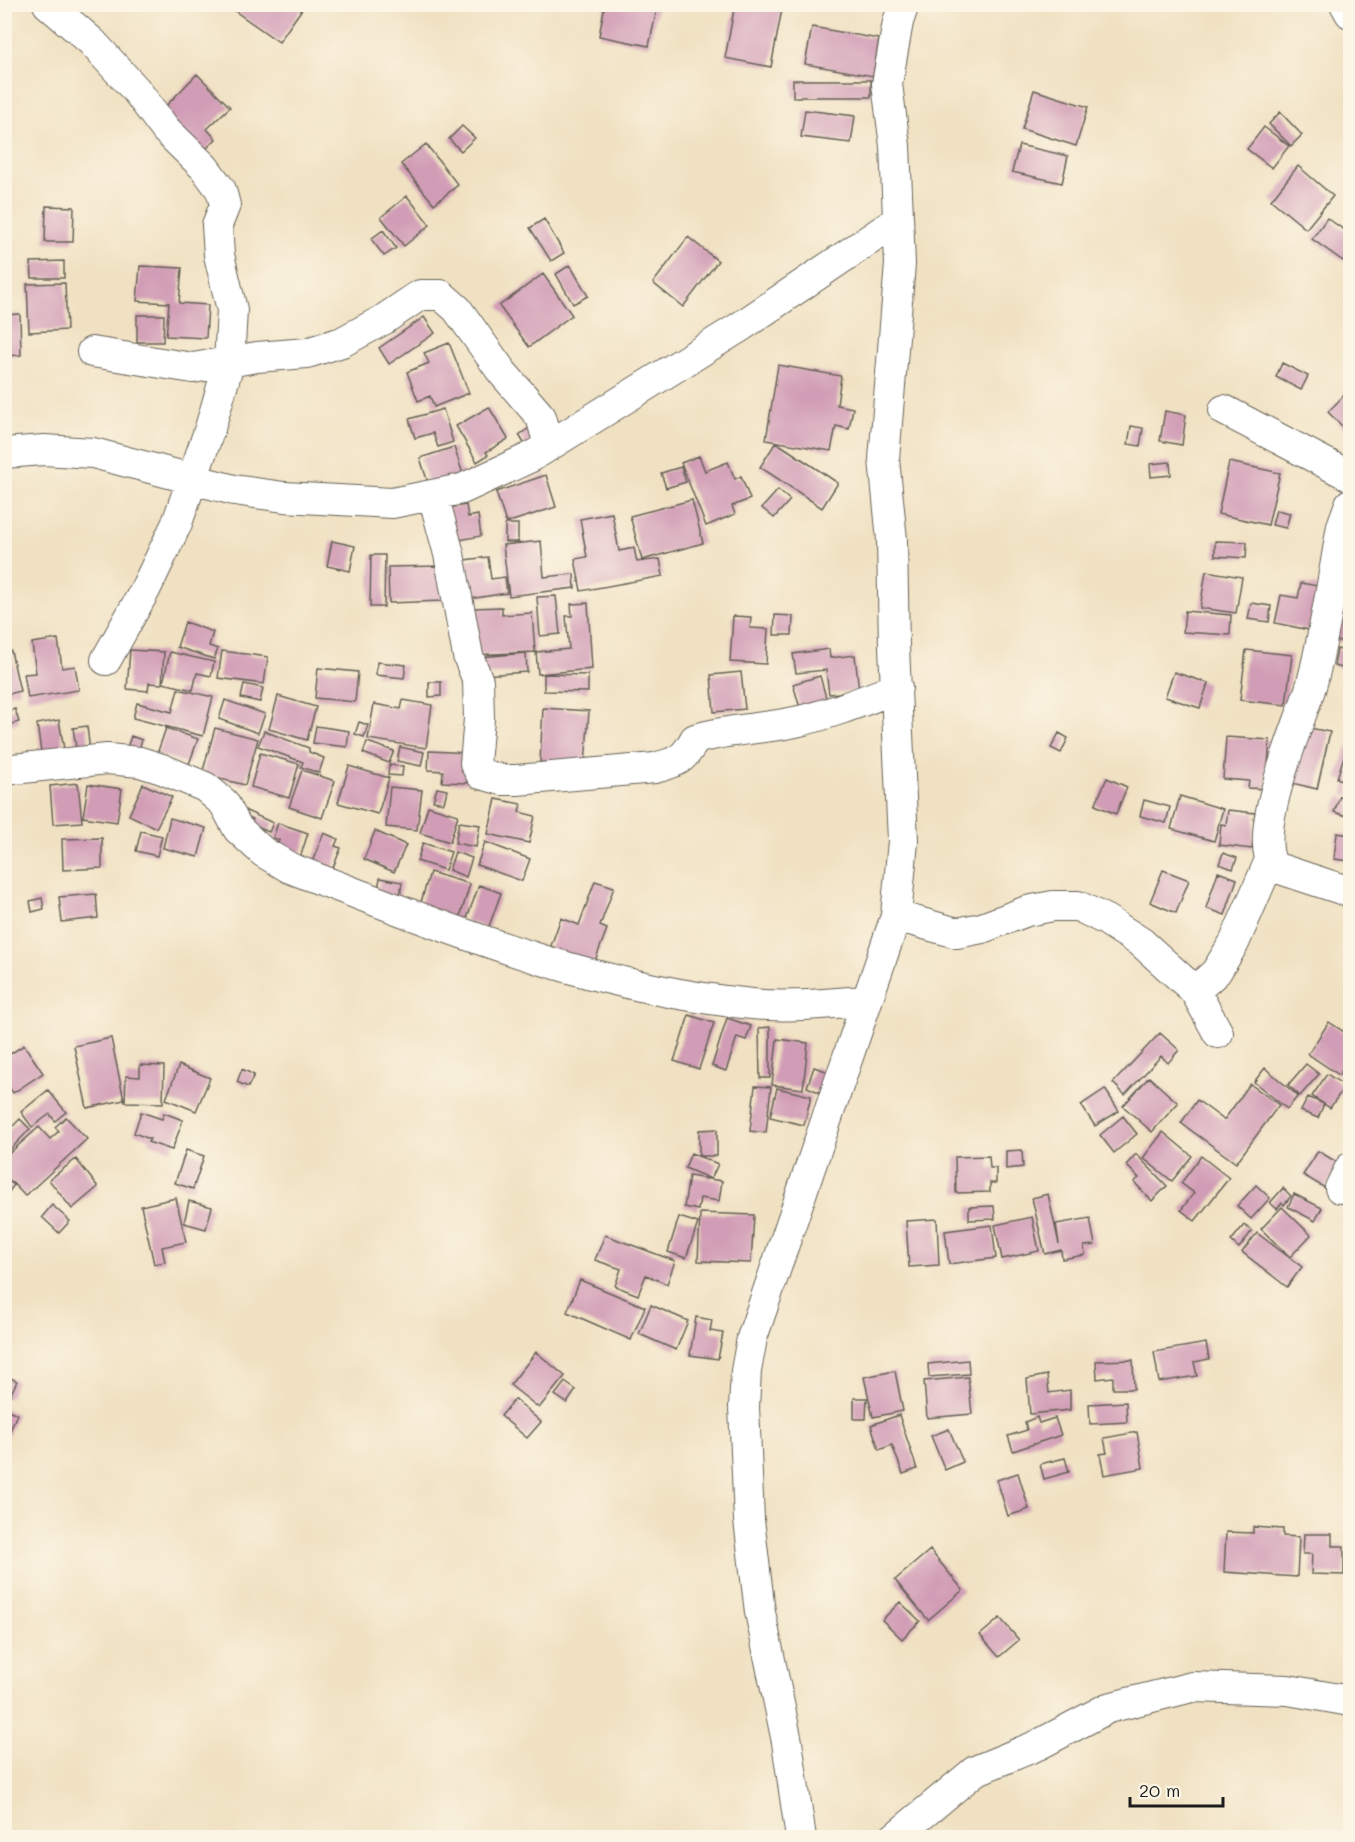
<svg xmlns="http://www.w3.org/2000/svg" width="1355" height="1842" font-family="Mali,sans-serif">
	<rect width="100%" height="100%" fill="#fcf5e5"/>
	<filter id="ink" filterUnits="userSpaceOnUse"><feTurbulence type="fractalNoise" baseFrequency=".0167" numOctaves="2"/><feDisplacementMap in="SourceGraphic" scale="12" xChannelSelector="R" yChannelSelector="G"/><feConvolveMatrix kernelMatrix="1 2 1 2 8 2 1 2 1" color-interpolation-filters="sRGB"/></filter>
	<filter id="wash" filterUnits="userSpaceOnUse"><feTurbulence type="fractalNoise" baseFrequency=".008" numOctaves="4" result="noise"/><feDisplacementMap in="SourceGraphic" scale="24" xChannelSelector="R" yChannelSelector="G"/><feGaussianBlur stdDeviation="1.35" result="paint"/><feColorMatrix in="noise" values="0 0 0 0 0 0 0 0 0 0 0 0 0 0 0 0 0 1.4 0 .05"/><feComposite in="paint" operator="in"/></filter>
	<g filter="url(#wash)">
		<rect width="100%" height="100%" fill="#f0e1c2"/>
		<g id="blocks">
			<!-- building -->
			<path fill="#d19db6" d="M230,4H302L304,6L279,42L229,7Z
				M605,4H658L649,46L599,36Z
				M735,4H783L771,67L725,58Z
				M812,27L879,39L873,76L805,64Z
				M197,74L230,107L207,129L216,139L202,153L160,112Z
				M793,80H871V97H793Z
				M1034,90L1088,107L1076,146L1022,129Z
				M805,110L855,116L851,143L801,137Z
				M1280,112L1302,135L1291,146L1269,124Z
				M462,126L475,138L461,151L449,139Z
				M1264,127L1289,146L1272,168L1247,149Z
				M426,144L458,185L434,204L401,164Z
				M1019,145L1068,156L1062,183L1012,172Z
				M1298,166L1333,196L1306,229L1271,200Z
				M407,196L430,225L404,246L381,217Z
				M46,206L74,207L73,242H45Z
				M1327,218L1350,234V250L1343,261L1312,239Z
				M544,219L564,253L551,261L530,228Z
				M383,230L396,248L384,256L371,239Z
				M688,237L718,261L683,307L653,283Z
				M64,261V278H32L31,262Z
				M570,265L588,296L573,304L556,274Z
				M140,266L182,268L179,303L208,305L206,338L166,336L169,303L137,301Z
				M543,274L572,315L529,347L499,306Z
				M65,283L67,330L29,332L27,284Z
				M20,314L21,355L4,356V315Z
				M137,315H164L163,342H137Z
				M424,317L435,333L389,364L379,348Z
				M449,343L469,393L434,407L430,396L418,401L407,372L429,363L424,353Z
				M1282,363L1308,376L1301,390L1276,377Z
				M778,365L841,376L837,405L853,408L849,429L836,426L831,451L766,440Z
				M1350,389V434L1328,412Z
				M489,407L508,439L486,452L488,455L477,462L456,426Z
				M443,409L453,442L438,447L433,433L415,438L409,419Z
				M1165,411L1186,415L1182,445L1160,441Z
				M532,426L540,440L527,448L519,435Z
				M1131,426L1143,428L1140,446L1128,444Z
				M776,442L838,483L822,508L760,467Z
				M454,447L464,477L430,489L420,458Z
				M699,456L705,471L728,462L735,479L741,476L750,499L732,506L735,514L706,526L681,463Z
				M1170,462L1171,475L1151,477L1150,464Z
				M1229,462L1280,473L1268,525L1218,514Z
				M681,467L686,482L666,488L661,473Z
				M546,475L556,507L506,523L496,492Z
				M778,490L790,500L774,518L762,508Z
				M692,500L703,543L642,560L630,516Z
				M466,505L468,517L478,515L481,536L454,541L448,508Z
				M1276,510L1290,513L1286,528L1272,525Z
				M612,513L619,551L634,548L637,562L660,559L663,576L581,591L575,559L587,557L580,519Z
				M505,524H518V542H505Z
				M332,541L355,546L350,571L327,566Z
				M541,541L544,577L574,574L575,588L509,596L503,545Z
				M1215,541L1247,542L1246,558L1215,556Z
				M371,555H385L384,607H370Z
				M488,557L491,579L505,577L507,593L463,600L457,561Z
				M442,566L443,601L389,603L388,567Z
				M1206,571L1242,577L1236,613L1200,608Z
				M1301,583L1318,586L1309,630L1275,623L1281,595L1298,598Z
				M556,596L560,634L540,636L537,597Z
				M588,603L592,669L538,674L536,652L569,649L566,616H572L571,604Z
				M1251,603L1271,606L1269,622L1248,619Z
				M502,607V615L532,613L535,652L475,655L473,608Z
				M1335,607L1350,609V643L1330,640Z
				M1185,611L1231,615L1230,635L1183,632Z
				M775,615L793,616L792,635H774Z
				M733,616L751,617L750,628L768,629L766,664L730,662Z
				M185,622L213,632L209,646L218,649L214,659L177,647Z
				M58,639L62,668L75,666L79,690L28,698L24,674L36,673L32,643Z
				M829,649L830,658L855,655L859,691L829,694L826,670L796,673L793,654Z
				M1337,649L1350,652V670L1334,666Z
				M130,650L164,652L162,684L149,683L148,691L127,689Z
				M1246,650L1292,655L1286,705L1240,700Z
				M11,651L20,691L5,695V652Z
				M222,651L268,657L264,684L218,678Z
				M170,652L214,662L211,676L197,673L193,690L163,683Z
				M526,653L527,672L482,675L481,657Z
				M377,662L406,665L404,678L376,675Z
				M318,668L358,672L355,702L315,698Z
				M741,672L745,709L714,712L711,675Z
				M1174,672L1208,683L1200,708L1165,697Z
				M544,674L588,675V692L544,691Z
				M820,676L827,701L800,708L793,684Z
				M429,682H441V696L429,697Z
				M244,684L263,688L260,702L241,698Z
				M178,689L213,697L203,736L133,718L137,703L172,712Z
				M278,696L316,707L307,740L269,729Z
				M225,700L265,714L258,733L219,719Z
				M403,700L432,705L426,748L368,739L374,704L401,709Z
				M543,708L589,711L585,765L540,762Z
				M15,709L19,722L4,726V712Z
				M59,720L65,755L42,759L37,724Z
				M359,722L368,725L364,737L355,734Z
				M87,726L90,752L77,754L73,728Z
				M316,726L349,731L347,747L313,743Z
				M1305,727L1330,732L1317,789L1292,783Z
				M166,728L198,739L189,764L157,754Z
				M215,728L258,739L245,785L202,774Z
				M264,731L309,748V752L324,758L319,773L301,767L303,762L258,746Z
				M1059,733L1068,738L1061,753L1051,748Z
				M131,736L142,740L136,758L125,754Z
				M1226,737L1270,740L1266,789L1248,788L1249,781L1223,779Z
				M367,742L394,751L389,763L363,753Z
				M400,747L424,752L421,766L397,761Z
				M1347,747L1350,748V797L1343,794L1347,782L1337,778Z
				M429,751L470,753L467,783L442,782L443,771L428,770Z
				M260,753L299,764L289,798L251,787Z
				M389,765L403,766L402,776L388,775Z
				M349,766L389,778L378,814L338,803Z
				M302,770L335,781L322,818L289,807Z
				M1107,778L1127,787L1116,814L1095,805Z
				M78,783L82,822L53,824L50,786Z
				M88,784L122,789L117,822L83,817Z
				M143,784L172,797L156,828L129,815Z
				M390,787L422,790L417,830L386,827Z
				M437,788L447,790L444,803L433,801Z
				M1180,796L1223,809L1214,841L1171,829Z
				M1340,796L1350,800V817L1334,812Z
				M496,799L521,804L519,812L535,816L529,843L488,834Z
				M1144,800L1170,807L1166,823L1140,816Z
				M428,806L458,815L450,842L420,833Z
				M242,809L273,823L269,832L250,824L253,819L240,813Z
				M1228,810L1255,813L1252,849L1219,845L1221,824L1226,825Z
				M170,818L206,828L198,857L163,848Z
				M459,822L480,825L476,847L455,843Z
				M278,823L308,833L300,858L276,850L279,840L273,838Z
				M141,831L162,836L157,856L136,851Z
				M375,831L406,845L394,872L364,859Z
				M324,833L338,839L335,846L341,848L332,870L312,862Z
				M1337,833L1350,835V861L1334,859Z
				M102,838V868L63,870L62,839Z
				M485,842L530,859L522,881L477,865Z
				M423,843L451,852L445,870L417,861Z
				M455,852L472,858L466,877L449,870Z
				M1223,853L1237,858L1233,869L1219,864Z
				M1349,865L1350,866V878L1345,875Z
				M1163,870L1189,880L1176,913L1150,902Z
				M430,872L470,884L458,924L418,912Z
				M1218,872L1237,879L1225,915L1206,908Z
				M380,878L402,882L400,898L377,894Z
				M595,881L614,887L600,926L607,929L592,969L548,954L561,918L579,925Z
				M479,885L501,893L488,929L466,921Z
				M96,894L98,918L62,922L59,897Z
				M42,898L44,909L32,912L30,901Z
				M689,1015L714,1023L699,1069L674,1061Z
				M727,1018L751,1026L746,1040L737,1037L726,1071L712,1066Z
				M1329,1022L1350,1036V1058L1339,1075L1308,1054Z
				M770,1027V1078H760L759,1028Z
				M1160,1033L1179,1050L1168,1063L1161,1056L1125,1095L1113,1083Z
				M111,1038L124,1100L87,1108L74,1046Z
				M777,1039L808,1043L803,1089L772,1085Z
				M24,1045L43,1073L13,1093L4,1080V1058Z
				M1306,1064L1319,1074L1300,1096L1288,1085Z
				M140,1065L164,1066L163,1103L125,1102L126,1076L140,1077Z
				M179,1065L210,1078L196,1111L166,1099Z
				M814,1067L829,1072L821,1093L807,1087Z
				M1265,1068L1298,1096L1287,1109L1254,1082Z
				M242,1069L254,1075L248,1087L237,1082Z
				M1327,1074L1345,1086L1330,1108L1312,1096Z
				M1149,1077L1178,1103L1152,1132L1123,1106Z
				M1250,1084L1279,1105L1236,1163L1181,1123L1197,1100L1224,1120Z
				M755,1086L771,1087L766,1133L750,1131Z
				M777,1088L811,1096L804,1125L770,1117Z
				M1105,1089L1119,1111L1095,1126L1081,1105Z
				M48,1090L66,1112L55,1121L50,1114L32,1127L21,1112Z
				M1308,1097L1324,1104L1318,1118L1301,1111Z
				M141,1112L162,1119L164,1113L183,1120L172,1150L148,1142L150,1139L134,1133Z
				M1123,1116L1137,1134L1114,1153L1100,1135Z
				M66,1117L87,1139L25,1196L4,1174V1158L39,1127L50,1139L59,1131L55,1127Z
				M20,1119L30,1129L6,1154L4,1152V1135Z
				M717,1129V1156H699V1130Z
				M1163,1132L1192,1156L1172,1181L1143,1158Z
				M186,1150L204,1156L193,1189L175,1183Z
				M1022,1150L1023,1167L1006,1169V1151Z
				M1318,1151L1340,1164L1325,1188L1303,1175Z
				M691,1153L718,1164L711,1179L685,1168Z
				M1136,1154L1167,1186L1152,1201L1134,1182L1139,1178L1126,1165Z
				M989,1156L990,1168H996V1183H990V1192L956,1193L955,1157Z
				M1201,1156L1229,1178L1195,1221L1181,1210L1194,1193L1181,1183Z
				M76,1159L98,1187L72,1209L49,1180Z
				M689,1176L722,1181L719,1201L700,1198L698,1210L684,1207Z
				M4,1178L14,1185L7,1194L4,1193Z
				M1256,1185L1270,1198L1251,1219L1237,1206Z
				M1283,1188L1291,1196L1284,1205L1282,1203L1277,1209L1270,1203Z
				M1048,1194L1059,1244L1056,1224L1090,1218L1095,1245L1084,1246L1085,1255L1062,1259L1061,1250L1045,1254L1032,1198Z
				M1294,1194L1322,1208L1315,1221L1288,1207Z
				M176,1198L186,1242L162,1247L165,1262L154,1264L141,1206Z
				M189,1201L212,1207L206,1229L184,1223Z
				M52,1205L70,1221L59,1233L42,1217Z
				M994,1206L995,1219L969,1220V1207Z
				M1282,1207L1311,1235L1290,1257L1261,1229Z
				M700,1213L754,1215L751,1263L698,1261Z
				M679,1217L698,1223L686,1258L668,1252Z
				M1032,1217L1039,1251L1002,1259L995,1225Z
				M937,1219L939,1265L909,1267L906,1221Z
				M992,1225L996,1258L949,1264L945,1231Z
				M1244,1225L1252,1231L1239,1248L1231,1241Z
				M1257,1233L1302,1267L1287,1287L1242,1252Z
				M605,1235L675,1261L667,1284L646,1275L638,1295L615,1286L621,1269L595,1260Z
				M580,1280L645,1307L631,1340L567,1312Z
				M651,1305L688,1321L676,1350L639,1334Z
				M696,1317L712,1320L710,1331L723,1333L718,1359L690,1355Z
				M1206,1343L1209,1359L1194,1362L1197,1376L1159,1382L1154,1352Z
				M536,1352L565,1376L539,1408L510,1385Z
				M968,1360L969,1374L929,1377L928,1364Z
				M1133,1360L1134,1389H1113V1377L1097,1379L1096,1361Z
				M895,1371L903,1411L873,1417L864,1377Z
				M4,1375L17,1381L9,1398L4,1396Z
				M1047,1375L1049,1393L1070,1390V1410L1030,1414L1027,1379Z
				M968,1377L972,1414L927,1418L924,1381Z
				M565,1382L576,1390L567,1403L555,1395Z
				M854,1398H867L866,1419H854Z
				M515,1399L541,1422L527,1438L501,1416Z
				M1126,1402L1127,1422L1090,1424L1089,1404Z
				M4,1408L17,1414L5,1443H4Z
				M899,1415L917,1469L903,1474L892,1445L879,1450L871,1425Z
				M1037,1417L1039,1423L1055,1418L1061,1435L1013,1451L1008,1436L1027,1430L1025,1422Z
				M949,1429L963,1462L945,1470L931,1436Z
				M1137,1432L1143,1468L1104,1475L1100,1454L1107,1453L1104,1438Z
				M1065,1458L1069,1472L1044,1479L1040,1464Z
				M1018,1473L1029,1509L1008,1516L997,1480Z
				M1253,1527L1283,1529V1536L1299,1537L1297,1577L1224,1572L1226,1532L1253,1533Z
				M1304,1534H1332V1546H1344V1575L1311,1574L1312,1554H1303Z
				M930,1550L963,1590L928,1620L895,1580Z
				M900,1602L920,1621L902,1639L882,1620Z
				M1000,1618L1019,1640L999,1657L980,1635Z"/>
		</g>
	</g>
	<g filter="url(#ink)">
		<use href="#blocks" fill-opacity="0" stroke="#666156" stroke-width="1.5"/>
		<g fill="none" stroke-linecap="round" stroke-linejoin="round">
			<defs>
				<path id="minor" d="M48,4L92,42L136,90L166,130L204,167L221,190L225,205L217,225L219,255L232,310L229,363L210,428L177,523L145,590L106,660
					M1345,4L1350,13
					M92,352L193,368L257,357L307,353L342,342L383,320L420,295H441L457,309L502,372L541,417L549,445
					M1224,410L1350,476
					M4,453L44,450L93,453L234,490L284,497L392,503L462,489L531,457L740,327L897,221
					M433,495L449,554L468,656L478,681L479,719L475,763L481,774L503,780H517L655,768C677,762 684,760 695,739C727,729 762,729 795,722C831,714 863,701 897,688
					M1350,504L1342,526C1333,578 1325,632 1312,683C1301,722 1250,832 1274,867L1350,892
					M4,770L107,759L140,762L162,769L205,787L224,803L238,829L263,852L290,868C439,925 591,989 752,1004C789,1008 828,1003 866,1001
					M896,916L957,933L982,928L1027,911L1053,906H1078L1106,920L1142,943L1195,991L1218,1033
					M1195,991L1216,972L1234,943L1270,860
					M1340,1188L1350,1168
					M801,1838L787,1742L760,1612L749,1520L744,1407L746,1371L752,1338L896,916L903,841L894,647L892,540L884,459L900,264L895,146L887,84L898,22L904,4
					M894,1838L975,1771L1038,1745L1108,1708L1192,1687L1288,1690L1350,1701"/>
			</defs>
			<!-- minor casing -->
			<use href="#minor" stroke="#666156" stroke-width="32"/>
			<!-- minor -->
			<use href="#minor" stroke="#fff" stroke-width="30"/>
		</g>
	</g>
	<!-- margin -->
	<rect width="1355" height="1842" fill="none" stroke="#fcf5e5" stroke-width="24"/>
	<!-- scale -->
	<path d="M1130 1797v9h93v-9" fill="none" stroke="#1c1c1c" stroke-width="3"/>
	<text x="1139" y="1797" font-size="18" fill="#1c1c1c" stroke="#fcf5e5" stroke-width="4.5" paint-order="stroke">20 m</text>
</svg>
